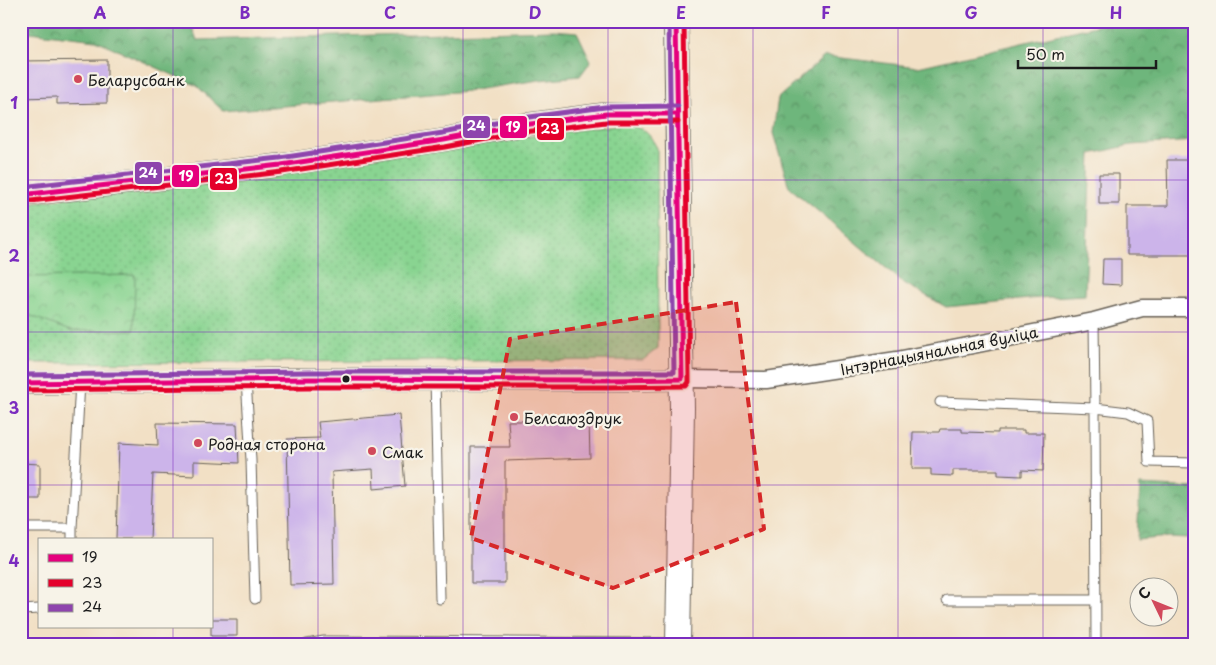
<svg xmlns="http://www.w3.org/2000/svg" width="1216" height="665" font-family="'Playpen Sans',sans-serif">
	<defs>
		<pattern id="grass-dots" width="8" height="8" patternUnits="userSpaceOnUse" patternTransform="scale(1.25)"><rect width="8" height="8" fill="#89d491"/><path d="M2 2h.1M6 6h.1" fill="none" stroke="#76b57c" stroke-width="1.8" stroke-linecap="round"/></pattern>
		<pattern id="forest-crowns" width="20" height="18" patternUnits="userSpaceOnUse" patternTransform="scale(1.25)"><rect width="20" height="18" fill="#6eb67b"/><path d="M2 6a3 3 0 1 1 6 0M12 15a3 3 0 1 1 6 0" fill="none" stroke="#5a9364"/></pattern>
		<pattern id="park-crowns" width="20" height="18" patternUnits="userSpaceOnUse" patternTransform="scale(1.25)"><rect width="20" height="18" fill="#89d491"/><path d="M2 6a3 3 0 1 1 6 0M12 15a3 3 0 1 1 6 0" fill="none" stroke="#76b57c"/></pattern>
	</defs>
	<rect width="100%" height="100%" fill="#f7f3e8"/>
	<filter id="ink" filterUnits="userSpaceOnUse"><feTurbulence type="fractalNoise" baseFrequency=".02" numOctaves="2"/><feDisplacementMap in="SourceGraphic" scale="10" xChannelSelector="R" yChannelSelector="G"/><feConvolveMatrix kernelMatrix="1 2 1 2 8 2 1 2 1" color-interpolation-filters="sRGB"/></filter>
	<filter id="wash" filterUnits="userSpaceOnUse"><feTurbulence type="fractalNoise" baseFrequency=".0096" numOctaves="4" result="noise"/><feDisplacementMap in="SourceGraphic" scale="20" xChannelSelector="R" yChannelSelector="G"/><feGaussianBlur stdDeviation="1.12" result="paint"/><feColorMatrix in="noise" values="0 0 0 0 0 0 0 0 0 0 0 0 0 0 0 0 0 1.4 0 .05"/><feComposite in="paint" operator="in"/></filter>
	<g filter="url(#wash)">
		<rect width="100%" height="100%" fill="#f2e0c5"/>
		<!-- grass -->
		<path fill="url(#grass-dots)" stroke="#527856" d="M623,124C644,129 647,129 657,148L658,348L643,360L21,363V204Z"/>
		<!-- forest -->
		<path fill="url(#forest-crowns)" stroke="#45694c" d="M21,21H190L197,40L554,30L577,32L591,61L580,76L539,80L468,91L223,111L197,86L96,40L21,31Z
			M1117,21H1195V141L1131,145L1091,154L1085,295L1050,297L946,307L904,283L789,187L773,133L778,98L825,56L918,67Z
			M1140,485L1195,488V550L1188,538L1168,537L1137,540Z"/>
		<!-- park -->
		<path fill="url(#park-crowns)" stroke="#527856" d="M135,275L134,330L70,331L21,312V277Z"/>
		<g id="blocks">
			<!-- building -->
			<path fill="#ccb4ea" d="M107,60V103L57,104V97L21,98V61Z
				M1167,160H1195V255H1127V206H1168Z
				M1099,174H1119V204H1099Z
				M1103,259H1121V285L1102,284Z
				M399,415L405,486L374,489L373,469L332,472L334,584L290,585L287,439L320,438L318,422Z
				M508,421H589L590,458L505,461V583H471V447H510Z
				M157,423L237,424L239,463L194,461V476L153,474L150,539H116L119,443L158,445Z
				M940,429H962V432L998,433V430H1024V433H1044L1043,471L1022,470V476L998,475V470H953V476L931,475V469H912L913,432H939Z
				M21,463L40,464V499H21Z
				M211,619H237V636H211Z"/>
		</g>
	</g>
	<g filter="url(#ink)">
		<use href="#blocks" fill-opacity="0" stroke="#676157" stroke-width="1"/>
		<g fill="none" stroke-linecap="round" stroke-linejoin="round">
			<defs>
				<path id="service" d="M1094,321L1095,408L1096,644
					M435,379L440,599
					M246,380L251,460L255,599
					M940,402L1095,408L1128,412L1147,421L1149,462L1195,463
					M21,528H72L80,382
					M72,528V539
					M947,600H1096
					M21,610L39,609
					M307,644L324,641L676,643"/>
				<path id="minor" d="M682,379L766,380L897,360L1094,321L1142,308H1195"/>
				<path id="tertiary" d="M21,195L281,165L444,140L523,125L606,114H678
					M21,383L309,379L607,380L682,379"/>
				<path id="secondary" d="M676,21L682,408L678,644"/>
			</defs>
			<!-- service casing -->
			<use href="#service" stroke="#676157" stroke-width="11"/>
			<!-- minor casing -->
			<use href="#minor" stroke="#676157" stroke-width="19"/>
			<!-- tertiary casing -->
			<use href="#tertiary" stroke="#676157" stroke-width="24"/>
			<!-- secondary casing -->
			<use href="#secondary" stroke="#676157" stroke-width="26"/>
			<!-- service -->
			<use href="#service" stroke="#fff" stroke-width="9"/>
			<!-- minor -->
			<use href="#minor" stroke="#fff" stroke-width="16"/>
			<!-- tertiary -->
			<use href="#tertiary" stroke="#fff" stroke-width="21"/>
			<!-- secondary -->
			<use href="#secondary" stroke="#fff" stroke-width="24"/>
			<defs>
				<path id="bus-1" d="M21,195L281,165L444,140L523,125L606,114H678
					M21,383L309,379L607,380L682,379L676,21"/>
				<path id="bus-2" d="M22,202L282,172L445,147L524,132L606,122H678
					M21,390L309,387H607L686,386L689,382V379L684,21"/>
				<path id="bus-3" d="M21,187L280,158L443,133L522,118L605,107L678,106
					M21,375L309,372H674L669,21"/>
			</defs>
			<!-- bus-1 casing -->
			<use href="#bus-1" stroke="#f7f3e8" stroke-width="9"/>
			<!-- bus-2 casing -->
			<use href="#bus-2" stroke="#f7f3e8" stroke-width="9"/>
			<!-- bus-3 casing -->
			<use href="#bus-3" stroke="#f7f3e8" stroke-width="9"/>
			<!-- bus-1 -->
			<use href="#bus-1" stroke="#e5007d" stroke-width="5"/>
			<!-- bus-2 -->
			<use href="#bus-2" stroke="#e4002b" stroke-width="5"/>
			<!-- bus-3 -->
			<use href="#bus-3" stroke="#8e44ad" stroke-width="5"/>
		</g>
	</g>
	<!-- marked area -->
	<path fill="#d62828" fill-opacity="0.2" stroke="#d62828" stroke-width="4" stroke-dasharray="10 6" stroke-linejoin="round" d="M736,302L764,529L613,588L471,538L510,339Z"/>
	<!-- grid -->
	<path fill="none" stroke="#7b2cbf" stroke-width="1" stroke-opacity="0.55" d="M173,21V539M318,21V644M463,21V644M608,21V644M753,21V644M898,21V644M1043,21V644M21,180H1195M21,332H1195M21,485H1195M173,626V644"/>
	<!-- markers -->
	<g fill="#d1495b" stroke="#f7f3e8" stroke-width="2">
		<circle cx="78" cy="79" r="5"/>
		<circle cx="514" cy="417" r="5"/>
		<circle cx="198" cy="443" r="5"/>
		<circle cx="372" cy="451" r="5"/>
	</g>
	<circle fill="#1c1c1c" stroke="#f7f3e8" stroke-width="2" cx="346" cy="379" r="4.5"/>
	<g text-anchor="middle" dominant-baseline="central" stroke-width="4.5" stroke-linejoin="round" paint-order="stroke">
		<!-- poi labels -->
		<g font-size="15" fill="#1c1c1c" stroke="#f7f3e8" text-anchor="start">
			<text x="88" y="79">Беларусбанк</text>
			<text x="524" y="417">Белсаюздрук</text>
			<text x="208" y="443">Родная сторона</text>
			<text x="382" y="451">Смак</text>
		</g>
		<!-- street labels -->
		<g font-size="15" fill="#1c1c1c" stroke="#f7f3e8">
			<text transform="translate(939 350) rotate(-11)">Інтэрнацыянальная вуліца</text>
		</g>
	</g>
	<g stroke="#f7f3e8" stroke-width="2">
		<rect x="462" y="115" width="29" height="24" rx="5" fill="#8e44ad"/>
		<rect x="499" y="115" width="29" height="24" rx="5" fill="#e5007d"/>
		<rect x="536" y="117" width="29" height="24" rx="5" fill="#e4002b"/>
		<rect x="134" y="161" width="29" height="24" rx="5" fill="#8e44ad"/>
		<rect x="171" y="164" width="29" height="24" rx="5" fill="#e5007d"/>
		<rect x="209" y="167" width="29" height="24" rx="5" fill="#e4002b"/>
	</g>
	<g font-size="14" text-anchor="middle" font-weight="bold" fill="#fff">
		<text x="476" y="131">24</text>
		<text x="513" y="132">19</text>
		<text x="550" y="134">23</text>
		<text x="148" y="178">24</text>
		<text x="186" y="181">19</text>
		<text x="224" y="184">23</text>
	</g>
	<!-- margin -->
	<rect width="1216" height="665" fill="none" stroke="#f7f3e8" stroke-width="55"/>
	<!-- legend -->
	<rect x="38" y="538" width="175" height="90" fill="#f7f3e8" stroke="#9f9d96"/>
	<rect x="48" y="554" width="25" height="8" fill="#e5007d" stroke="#9f9d96"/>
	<text x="82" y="562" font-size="15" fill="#1c1c1c">19</text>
	<rect x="48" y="579" width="25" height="8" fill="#e4002b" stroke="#9f9d96"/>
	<text x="82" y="588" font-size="15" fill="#1c1c1c">23</text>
	<rect x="48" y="604" width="25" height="8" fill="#8e44ad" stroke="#9f9d96"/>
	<text x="82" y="612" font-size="15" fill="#1c1c1c">24</text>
	<!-- north arrow -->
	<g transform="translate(1154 602) rotate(313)"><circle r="24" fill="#f7f3e8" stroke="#9f9d96"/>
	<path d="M0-4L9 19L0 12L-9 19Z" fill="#d1495b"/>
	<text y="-8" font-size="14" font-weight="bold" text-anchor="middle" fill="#1c1c1c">С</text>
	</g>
	<!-- scale -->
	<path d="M1018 60v8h138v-8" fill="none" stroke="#1c1c1c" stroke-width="2.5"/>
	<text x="1026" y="60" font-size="15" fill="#1c1c1c" stroke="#f7f3e8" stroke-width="4" paint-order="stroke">50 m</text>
	<rect x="28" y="28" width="1160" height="610" fill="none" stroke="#7b2cbf" stroke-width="2"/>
	<g font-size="16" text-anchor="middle" font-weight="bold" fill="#7b2cbf">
		<text x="100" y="19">A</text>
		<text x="245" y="19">B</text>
		<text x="390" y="19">C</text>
		<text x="535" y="19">D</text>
		<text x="681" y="19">E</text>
		<text x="826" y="19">F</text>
		<text x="971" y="19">G</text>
		<text x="1116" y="19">H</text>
		<text x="14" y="109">1</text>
		<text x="14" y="262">2</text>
		<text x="14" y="414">3</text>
		<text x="14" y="567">4</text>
	</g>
</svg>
